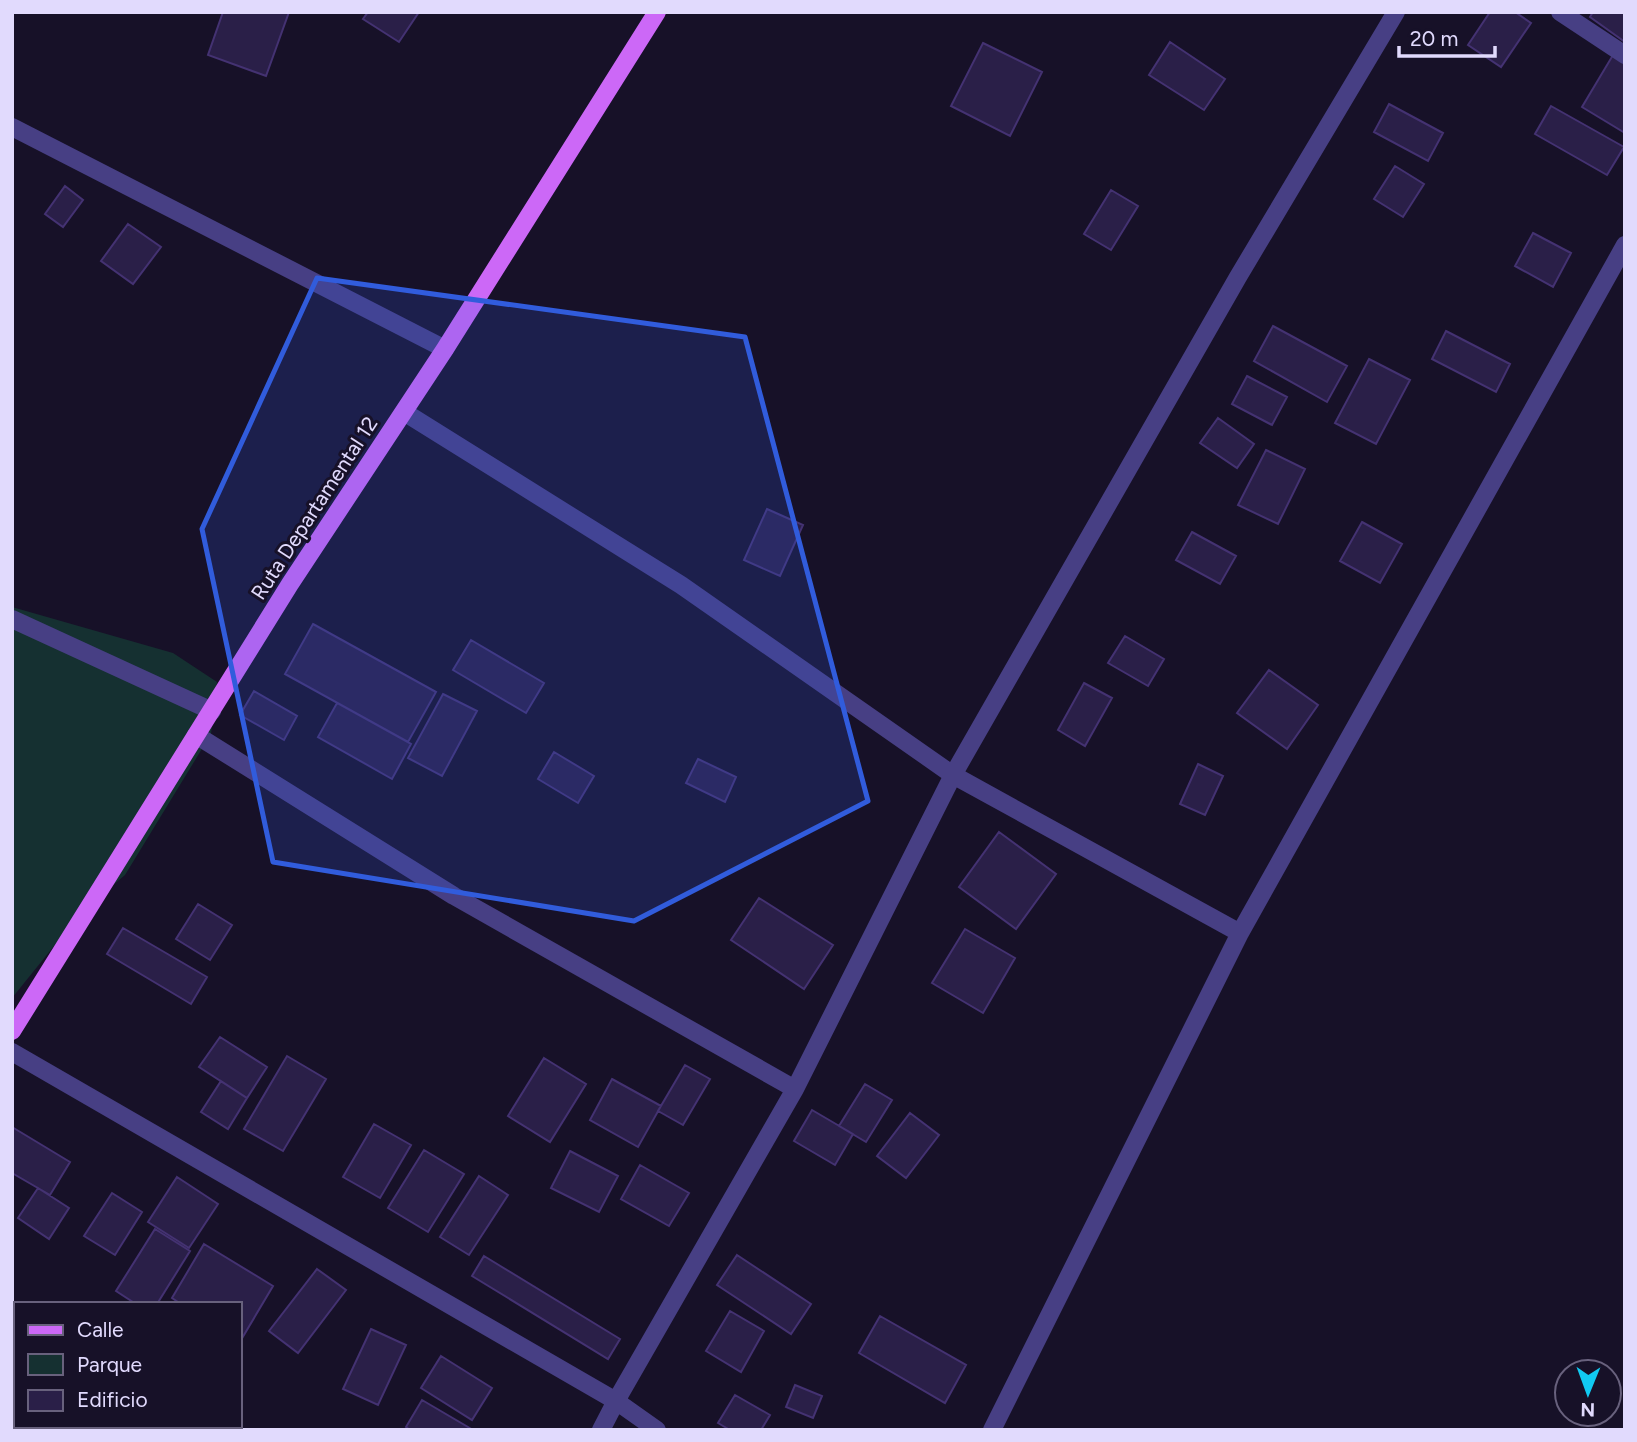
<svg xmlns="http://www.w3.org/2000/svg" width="1637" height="1442" font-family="Figtree,sans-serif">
	<rect width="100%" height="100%" fill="#171128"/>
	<!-- green -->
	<path fill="#153031" d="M12,607L173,653L217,682L211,734L125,875L83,910L12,998Z"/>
	<!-- building -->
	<path fill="#2a1f48" stroke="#443272" stroke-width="2" d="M223,12H289L266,76L208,55Z
		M368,12H419L399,42L363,19Z
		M1490,12H1515L1531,23L1501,67L1468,45Z
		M1593,12H1625V42L1590,17Z
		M1170,42L1225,79L1204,110L1149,75Z
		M983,43L1042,72L1010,136L951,106Z
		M1613,55L1625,62V133L1582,107Z
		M1389,104L1443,133L1428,161L1374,132Z
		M1551,106L1624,147L1607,175L1535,134Z
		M1395,166L1424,184L1403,217L1374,199Z
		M65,186L83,200L63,227L45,214Z
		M1111,190L1138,206L1111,250L1084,234Z
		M128,224L161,247L133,284L101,261Z
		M1533,233L1571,253L1553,287L1515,266Z
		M1273,326L1347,366L1327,402L1254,361Z
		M1446,331L1510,364L1496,392L1432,359Z
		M1369,359L1410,380L1376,444L1335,423Z
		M1247,376L1287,397L1272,425L1232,404Z
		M1218,418L1254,444L1237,468L1200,443Z
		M1266,450L1305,469L1278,524L1238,505Z
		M767,509L803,525L780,576L744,560Z
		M1362,522L1402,544L1380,583L1340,561Z
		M1192,532L1236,556L1220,584L1176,560Z
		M313,624L436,692L408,742L285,674Z
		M1125,636L1164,659L1148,686L1108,663Z
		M471,640L544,683L526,713L453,670Z
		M1269,670L1318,705L1287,749L1237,713Z
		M1084,683L1112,698L1085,746L1058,730Z
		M254,691L297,716L284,740L240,715Z
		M443,694L477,711L442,776L408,758Z
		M337,703L411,744L392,779L318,737Z
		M554,752L594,776L578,803L538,779Z
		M698,759L736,777L725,802L686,783Z
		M1198,764L1223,776L1205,815L1180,804Z
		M999,832L1056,874L1016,929L959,887Z
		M759,898L833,945L804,989L731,940Z
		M198,904L232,925L210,960L176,939Z
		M123,928L207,977L191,1004L107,954Z
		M965,929L1015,958L983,1013L932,983Z
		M220,1037L267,1067L247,1098L199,1067Z
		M287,1056L326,1079L283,1151L244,1129Z
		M544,1058L586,1084L550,1142L508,1116Z
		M685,1065L710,1079L683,1125L658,1111Z
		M612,1079L661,1106L638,1147L590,1120Z
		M221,1081L247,1098L228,1129L201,1112Z
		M865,1084L892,1100L866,1142L839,1126Z
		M812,1110L853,1134L835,1165L794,1141Z
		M910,1113L939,1135L906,1178L877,1156Z
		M374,1124L411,1145L380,1198L343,1177Z
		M12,1127L70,1162L50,1195L12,1173Z
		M424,1150L464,1174L428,1232L388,1208Z
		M570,1151L618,1176L599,1212L551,1188Z
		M640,1165L689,1193L669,1226L621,1199Z
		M479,1176L508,1195L469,1255L440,1237Z
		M177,1177L218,1204L189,1248L148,1222Z
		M38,1188L69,1208L49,1239L18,1218Z
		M112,1193L142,1212L115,1255L84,1236Z
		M155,1229L190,1251L157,1304H136L116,1291Z
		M204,1244L273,1286L241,1340L240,1304H181L172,1298Z
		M737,1255L811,1304L791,1334L717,1285Z
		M484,1256L620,1339L608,1359L472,1276Z
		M317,1269L346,1290L298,1353L269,1331Z
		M730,1311L764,1331L741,1372L706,1351Z
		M880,1316L966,1365L945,1403L859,1353Z
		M371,1329L406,1345L378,1405L343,1389Z
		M441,1356L492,1388L472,1420L421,1388Z
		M795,1385L822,1396L813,1418L786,1407Z
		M735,1395L770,1415L761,1430H730L718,1423Z
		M422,1400L473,1430H410L406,1427Z"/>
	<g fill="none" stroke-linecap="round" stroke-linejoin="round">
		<!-- minor -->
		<path stroke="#473f84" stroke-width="18" d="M1560,12L1625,55
			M12,127L445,349
			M404,412L681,585L953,775L1240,933
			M12,619L212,711
			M196,735L454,896L795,1089
			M12,1052L616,1401L657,1430
			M601,1430L616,1401L795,1089L953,775L1238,277L1396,12
			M992,1430L1240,933L1625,245"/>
		<!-- major -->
		<path stroke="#cc68f7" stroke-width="18" d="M12,1031L290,584L445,349L657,12"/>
	</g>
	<!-- marked area -->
	<path fill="#315cdc" fill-opacity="0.2" stroke="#315cdc" stroke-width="5" stroke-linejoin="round" d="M317,278L745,337L868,801L634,921L273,862L202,529Z"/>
	<g text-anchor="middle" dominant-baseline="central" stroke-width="6" stroke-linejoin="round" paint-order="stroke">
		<!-- street labels -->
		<g font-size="21" fill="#e1dafd" stroke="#171128">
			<text transform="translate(314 508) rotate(-57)">Ruta Departamental 12</text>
		</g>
	</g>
	<!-- border -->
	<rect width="1637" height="1442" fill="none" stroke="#e1dafd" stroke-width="28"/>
	<!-- legend -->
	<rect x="14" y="1302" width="228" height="126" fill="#171128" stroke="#68617d" stroke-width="2"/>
	<rect x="28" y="1325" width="35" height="10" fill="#cc68f7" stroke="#68617d" stroke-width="2"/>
	<text x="77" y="1337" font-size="21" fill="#e1dafd">Calle</text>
	<rect x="28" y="1354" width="35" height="21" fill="#153031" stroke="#68617d" stroke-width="2"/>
	<text x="77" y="1372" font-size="21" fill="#e1dafd">Parque</text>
	<rect x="28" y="1390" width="35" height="21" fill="#2a1f48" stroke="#68617d" stroke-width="2"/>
	<text x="77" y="1407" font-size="21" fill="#e1dafd">Edificio</text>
	<!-- north arrow -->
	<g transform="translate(1588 1393) rotate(181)"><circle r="33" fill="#171128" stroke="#68617d" stroke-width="2"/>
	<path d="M0-5L12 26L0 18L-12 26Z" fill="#11caf2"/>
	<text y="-10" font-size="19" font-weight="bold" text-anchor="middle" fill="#e1dafd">N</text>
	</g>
	<!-- scale -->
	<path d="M1399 46v10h96v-10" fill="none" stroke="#e1dafd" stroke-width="3.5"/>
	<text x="1410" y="46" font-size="21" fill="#e1dafd" stroke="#171128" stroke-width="5" paint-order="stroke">20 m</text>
</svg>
